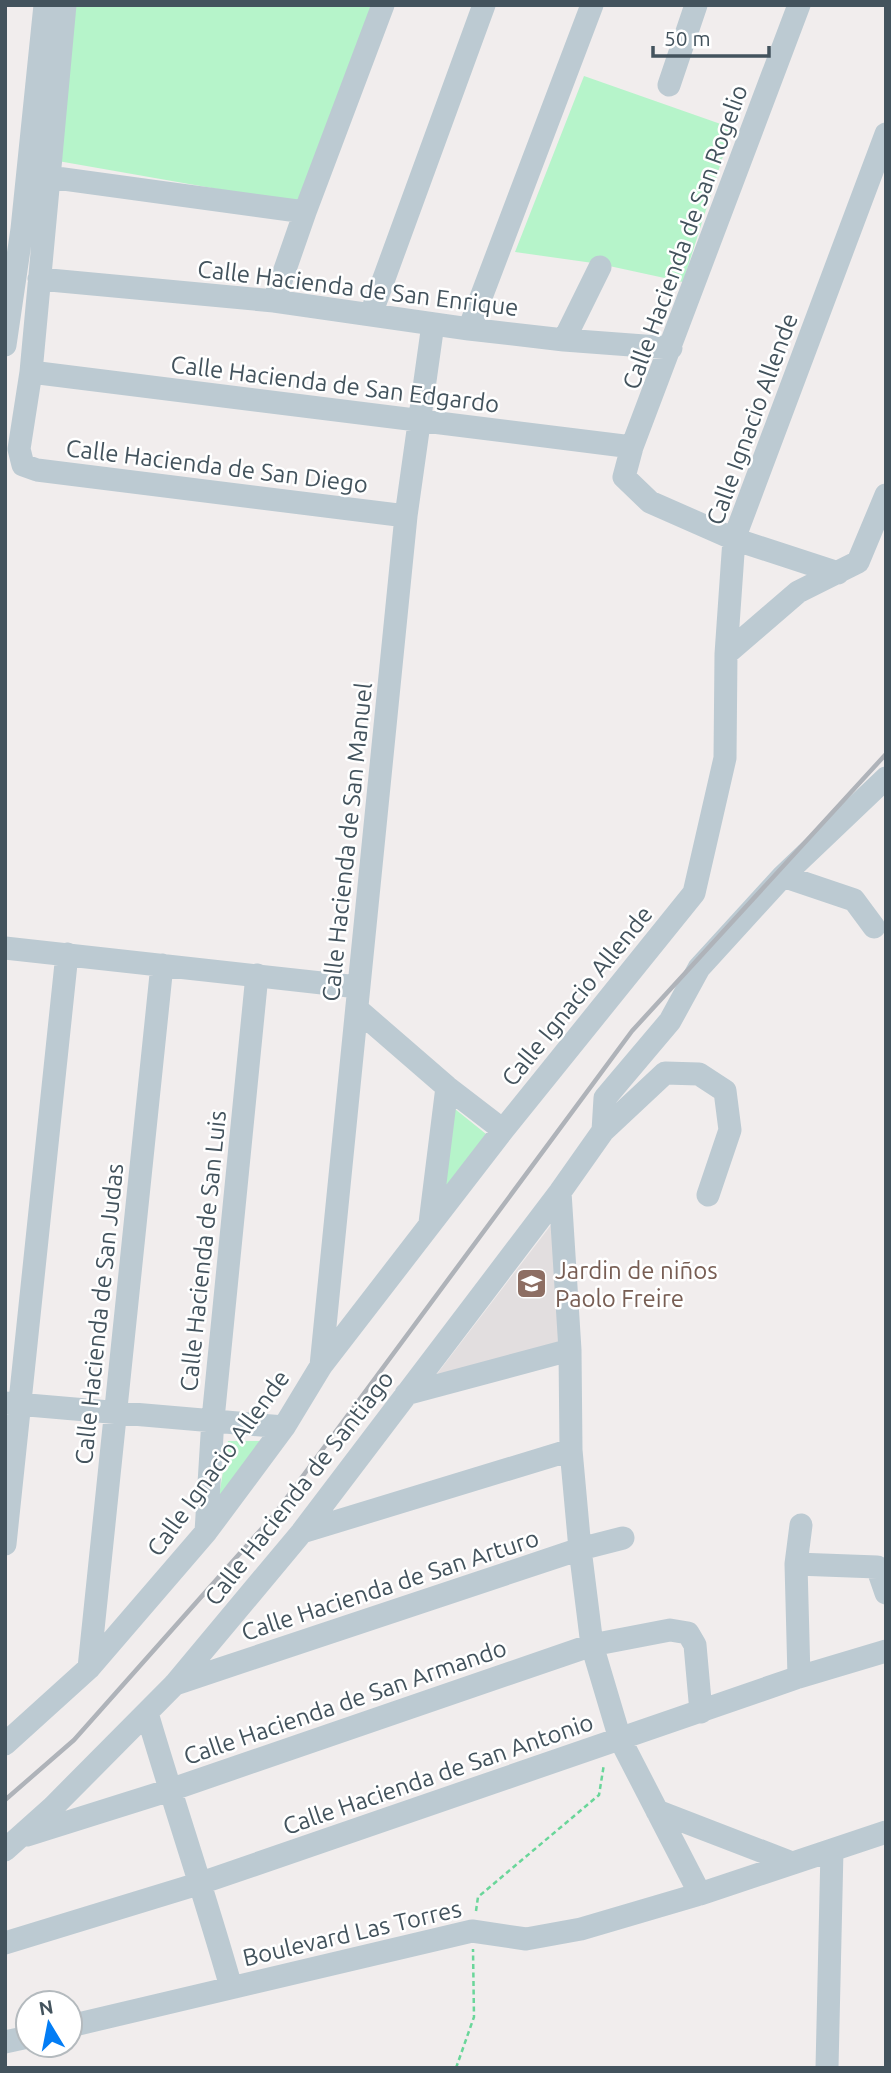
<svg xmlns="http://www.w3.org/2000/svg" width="891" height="2073" font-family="Ubuntu,sans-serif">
	<rect width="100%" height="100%" fill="#f1eded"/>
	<!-- education -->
	<path fill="#e2dedf" d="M554,1221L561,1347L430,1383Z"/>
	<!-- green -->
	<path fill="#b6f4ca" d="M76,5H372L298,203L58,161Z
		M584,76L732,128L683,282L600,264L515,252Z
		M455,1109L491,1138L440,1201Z
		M228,1441H267L219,1496Z"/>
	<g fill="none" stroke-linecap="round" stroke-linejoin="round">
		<!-- path -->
		<path stroke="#6ad69a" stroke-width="2.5" stroke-dasharray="5 3.5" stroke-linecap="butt" d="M476,1911L478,1897L599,1795L604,1764
			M456,2068L474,2017L473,1949"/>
		<!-- minor -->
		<path stroke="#bccad2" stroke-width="23" d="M65,5L31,372L19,449L23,465L37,470L406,516
			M799,5L632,447L624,477L650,502L734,539L838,573
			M669,85L696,5
			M49,177L305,212
			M39,279L274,301L469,329L564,340L671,348
			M274,301L305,212L383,5
			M371,314L484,5
			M469,329L592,5
			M564,340L600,267
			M5,345L22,229L45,5
			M31,372L632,447
			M726,654L798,592L858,562L886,495
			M783,876L854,900L874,927
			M5,948L358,987
			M357,1009L447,1087L503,1130
			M603,1131L605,1098L670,1021L699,968L783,876L886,778
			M560,1192L570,1350L571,1450L580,1549L592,1645L620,1739L700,1894
			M430,1223L447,1087
			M321,1366L406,516L433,324
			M406,1394L570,1350
			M5,1403L284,1427
			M206,1532L213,1419L257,975
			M302,1532L571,1450
			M5,1544L67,954
			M796,1564L877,1567L886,1593
			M89,1668L162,965
			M799,1677L796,1564L801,1525
			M175,1684L580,1549L623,1538
			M147,1713C174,1805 205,1895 231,1987
			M5,1744L89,1668L206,1532L284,1427L321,1366L503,1130L694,893L725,758L726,654L734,539L886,134
			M657,1811L792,1863
			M27,1835L170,1790L592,1645L670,1630L688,1633L695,1645L701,1712
			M5,1850L53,1807L175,1684L302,1532L560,1192L603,1131L665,1073L699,1074L725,1091L730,1130L708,1195
			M5,1943L201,1883L799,1677L886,1651
			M70,2026L472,1931L526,1939L581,1929L700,1894L886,1832
			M5,2042L28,2037
			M827,2068L832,1850"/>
		<!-- rail -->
		<path stroke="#afb3b9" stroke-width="4.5" d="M5,1800L74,1740L274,1515L632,1031L886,754"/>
	</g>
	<!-- icons -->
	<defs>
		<symbol id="school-square" viewBox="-11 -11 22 22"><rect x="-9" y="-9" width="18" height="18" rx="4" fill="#8d6e63" stroke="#fff"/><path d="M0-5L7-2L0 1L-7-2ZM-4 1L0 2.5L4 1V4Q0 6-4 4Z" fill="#fff"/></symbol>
	</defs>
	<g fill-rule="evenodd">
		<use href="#school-square" x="514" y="1266" width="35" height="35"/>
	</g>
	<g text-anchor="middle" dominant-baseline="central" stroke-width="5" stroke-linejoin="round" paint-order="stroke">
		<!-- street labels -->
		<g font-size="24" fill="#43535d" stroke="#fff">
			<text transform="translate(685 237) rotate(-70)">Calle Hacienda de San Rogelio</text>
			<text transform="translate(358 288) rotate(7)">Calle Hacienda de San Enrique</text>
			<text transform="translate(335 384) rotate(7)">Calle Hacienda de San Edgardo</text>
			<text transform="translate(752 419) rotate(-70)">Calle Ignacio Allende</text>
			<text transform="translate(217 466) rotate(7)">Calle Hacienda de San Diego</text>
			<text transform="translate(347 842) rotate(-84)">Calle Hacienda de San Manuel</text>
			<text transform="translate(577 996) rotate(-51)">Calle Ignacio Allende</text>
			<text transform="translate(203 1251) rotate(-84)">Calle Hacienda de San Luis</text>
			<text transform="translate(99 1314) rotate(-84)">Calle Hacienda de San Judas</text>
			<text transform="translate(218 1463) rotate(-54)">Calle Ignacio Allende</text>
			<text transform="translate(299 1488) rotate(-52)">Calle Hacienda de Santiago</text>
			<text transform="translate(390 1585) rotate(-18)">Calle Hacienda de San Arturo</text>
			<text transform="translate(345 1702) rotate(-19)">Calle Hacienda de San Armando</text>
			<text transform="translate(438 1774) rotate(-19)">Calle Hacienda de San Antonio</text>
			<text transform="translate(352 1933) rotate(-13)">Boulevard Las Torres</text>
		</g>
		<!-- education labels -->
		<g font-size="24" fill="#785e54" stroke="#fff" text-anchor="start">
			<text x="555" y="1270">Jardin de niños<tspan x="555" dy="28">Paolo Freire</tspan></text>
		</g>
	</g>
	<!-- border -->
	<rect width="891" height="2073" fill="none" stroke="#43535d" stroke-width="14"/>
	<!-- north arrow -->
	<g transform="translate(49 2024) rotate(350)"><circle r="33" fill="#ffffff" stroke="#b4babe" stroke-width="2"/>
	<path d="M0-5L12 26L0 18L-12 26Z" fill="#037df5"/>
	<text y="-10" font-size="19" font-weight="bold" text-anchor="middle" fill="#43535d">N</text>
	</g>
	<!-- scale -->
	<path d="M653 46v10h116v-10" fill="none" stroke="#43535d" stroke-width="3.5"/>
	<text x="664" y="46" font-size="21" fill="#43535d" stroke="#ffffff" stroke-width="5" paint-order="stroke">50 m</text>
</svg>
